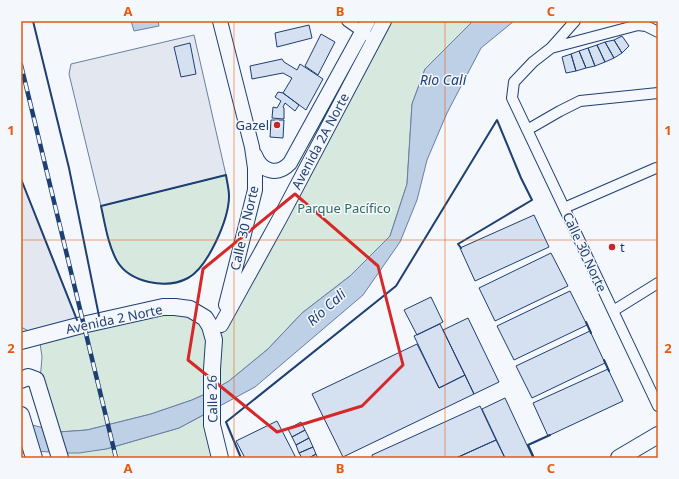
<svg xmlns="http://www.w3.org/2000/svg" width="679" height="479" font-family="'Noto Sans',sans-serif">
	<rect width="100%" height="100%" fill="#f4f7fb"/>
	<!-- green -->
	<path fill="#d7e8df" stroke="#687fa3" d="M384,21H473L425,69L412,104L407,184L390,236L350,276L302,313L268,349L229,381L212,391L192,400L151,414L87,430L59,432L40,381L42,357L39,336L21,341V327L23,328L175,307L212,331Z
		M226,175C227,182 229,189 229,196C229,219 208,267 188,278C175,285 163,285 149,282C136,279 124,273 117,261C108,245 105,224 101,206Z
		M211,411L220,458H62V453L106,449L179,428Z"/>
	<!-- parking -->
	<path fill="#e3e8f0" stroke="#687fa3" d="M194,35L226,175L101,206L69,74L71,64Z
		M21,179L75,314L78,326L38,336L21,327Z"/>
	<!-- water -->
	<path fill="#bed0e5" stroke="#687fa3" d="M131,21H158L159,26L134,31Z
		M473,21H514L481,48L447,113L427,160L417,200L400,242L363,295L255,387L179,428L106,449L79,453H62L21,450V422L59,432L87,430L151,414L192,400L212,391L229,381L268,349L302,313L350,276L390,236L407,184L412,104L425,69Z"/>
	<!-- building -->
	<path fill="#d5e0f0" stroke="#1d3f73" d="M309,25L312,38L277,47L275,33Z
		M321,34L335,42L318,75L305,66Z
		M622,36L629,46L622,53L614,40Z
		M614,40L622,53L614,58L605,42Z
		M605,42L614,58L605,62L597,45Z
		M190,43L196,74L181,77L174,47Z
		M597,45L605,62L595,66L588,48Z
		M588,48L595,66L586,68L579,51Z
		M579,51L586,68L576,71L571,54Z
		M571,54L576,71L566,73L562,57Z
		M282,59L284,62L297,70L300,64L323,79L306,110L283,93L292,78L283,73L252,79L250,66Z
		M278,92L283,93L299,105L295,111L285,103L283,107L284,108V119L272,118L273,107L277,108L281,101L275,97Z
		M271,120H284L283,138L270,137Z
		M534,215L549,247L475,281L460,248Z
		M551,253L568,286L495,321L479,288Z
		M570,291L587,325L514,360L497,326Z
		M431,297L443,322L417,335L404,310Z
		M468,318L499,382L474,394L443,330Z
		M440,324L465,375L439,388L414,336Z
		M590,331L605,363L532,398L516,366Z
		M417,344L439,388L465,375L474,394L343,457L312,394Z
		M608,369L623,401L548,436L533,403Z
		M505,398L533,458H505L482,409Z
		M480,406L496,440L456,458H373L372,455Z
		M277,421L296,458H245L236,441Z
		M301,422L305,430L292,437L288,429Z
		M305,430L309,438L296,445L292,437Z
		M309,438L313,447L299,453L296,445Z
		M496,440L505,458H456Z
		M313,447L316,454L309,458H302L299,453Z
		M316,454L318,458H309Z"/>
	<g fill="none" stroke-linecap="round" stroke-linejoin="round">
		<defs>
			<path id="minor" d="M347,21L367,35
				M575,21L551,48L533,62L514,82L512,98L658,406
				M551,48L638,25L646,26L658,32
				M527,130L560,111L580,101L658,93
				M564,208L656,168
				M613,311L658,283"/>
			<path id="secondary" d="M220,21L252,147L255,168V190L226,305
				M255,155C261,171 277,177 290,163L368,21
				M221,325L280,218L384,21"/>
			<path id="primary" d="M21,341L78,326L163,307H175L190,309L205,318L210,326L214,340L212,369V425L220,458
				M21,380L28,377L36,380L60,458
				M21,415L34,458
				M619,458L658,435"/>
		</defs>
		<!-- minor casing -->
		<use href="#minor" stroke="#1d3f73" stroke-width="12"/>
		<!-- secondary casing -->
		<use href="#secondary" stroke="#1d3f73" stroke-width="16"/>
		<!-- primary casing -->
		<use href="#primary" stroke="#1d3f73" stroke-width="18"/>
		<!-- minor -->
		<use href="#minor" stroke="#f4f7fb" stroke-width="10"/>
		<!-- secondary -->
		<use href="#secondary" stroke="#f4f7fb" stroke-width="14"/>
		<!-- primary -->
		<use href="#primary" stroke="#f4f7fb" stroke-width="16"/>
		<defs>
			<path id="rail" d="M21,65L116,458"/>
		</defs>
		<!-- rail casing -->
		<use href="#rail" stroke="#1d3f73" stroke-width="4.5"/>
		<!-- rail -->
		<use href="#rail" stroke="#f4f7fb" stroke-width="3" stroke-dasharray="9" stroke-linecap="butt"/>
		<!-- wall -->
		<path stroke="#1d3f73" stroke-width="2" d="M33,21L69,168L99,316
			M226,175C227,182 229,189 229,196C229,219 208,267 188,278C175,285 163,285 149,282C136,279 124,273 117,261C108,245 105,224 101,206Z
			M21,179L77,320
			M586,322L591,333
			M604,360L609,371
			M241,458L226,422L396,286L497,120L521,178L532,200L458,244L461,248
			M534,458L528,445L550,435"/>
	</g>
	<!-- marked area -->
	<path fill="none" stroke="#d62828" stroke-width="3" stroke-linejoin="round" d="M295,194L378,266L403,365L362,406L277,432L188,360L203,269Z"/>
	<!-- grid -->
	<path fill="none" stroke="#e8590c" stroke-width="1" stroke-opacity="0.55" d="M234,21V458M445,21V458M21,240H658"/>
	<!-- markers -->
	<g fill="#c62828" stroke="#f4f7fb" stroke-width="1.5">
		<circle cx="277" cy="125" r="4"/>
		<circle cx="612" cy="247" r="4"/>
	</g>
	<g text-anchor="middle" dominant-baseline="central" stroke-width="3" stroke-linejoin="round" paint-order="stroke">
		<!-- poi labels -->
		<g font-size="13" fill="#1d3f73" stroke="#f4f7fb" text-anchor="end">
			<text x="269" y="125">Gazel</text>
			<text x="620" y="247" text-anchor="start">t</text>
		</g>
		<!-- street labels -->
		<g font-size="13" fill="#1d3f73" stroke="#f4f7fb">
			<text transform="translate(320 141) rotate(-62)">Avenida 2A Norte</text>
			<text transform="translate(244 228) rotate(-77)">Calle 30 Norte</text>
			<text transform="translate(585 252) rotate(65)">Calle 30 Norte</text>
			<text transform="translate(114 319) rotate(-12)">Avenida 2 Norte</text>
			<text transform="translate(212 399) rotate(-91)">Calle 26</text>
		</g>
		<!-- park labels -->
		<g font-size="13" fill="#2c6c60" stroke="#f4f7fb">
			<text x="344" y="208">Parque Pacífico</text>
		</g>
		<!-- water labels -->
		<g font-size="14" font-style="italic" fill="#1d3f73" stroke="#f4f7fb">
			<text x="443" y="79">Rio Cali</text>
			<text transform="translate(326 307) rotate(-42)">Río Cali</text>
		</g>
	</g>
	<!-- border -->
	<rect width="679" height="479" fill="none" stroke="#f4f7fb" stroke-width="44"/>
	<rect x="22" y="22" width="635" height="435" fill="none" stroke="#e8590c" stroke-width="1.5"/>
	<g font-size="13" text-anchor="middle" font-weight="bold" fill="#e8590c">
		<text x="128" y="16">A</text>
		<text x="340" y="16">B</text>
		<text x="551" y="16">C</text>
		<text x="11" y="135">1</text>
		<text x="668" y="135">1</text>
		<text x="11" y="353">2</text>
		<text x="668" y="353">2</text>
		<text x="128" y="473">A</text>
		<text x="340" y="473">B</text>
		<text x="551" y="473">C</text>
	</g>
</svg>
